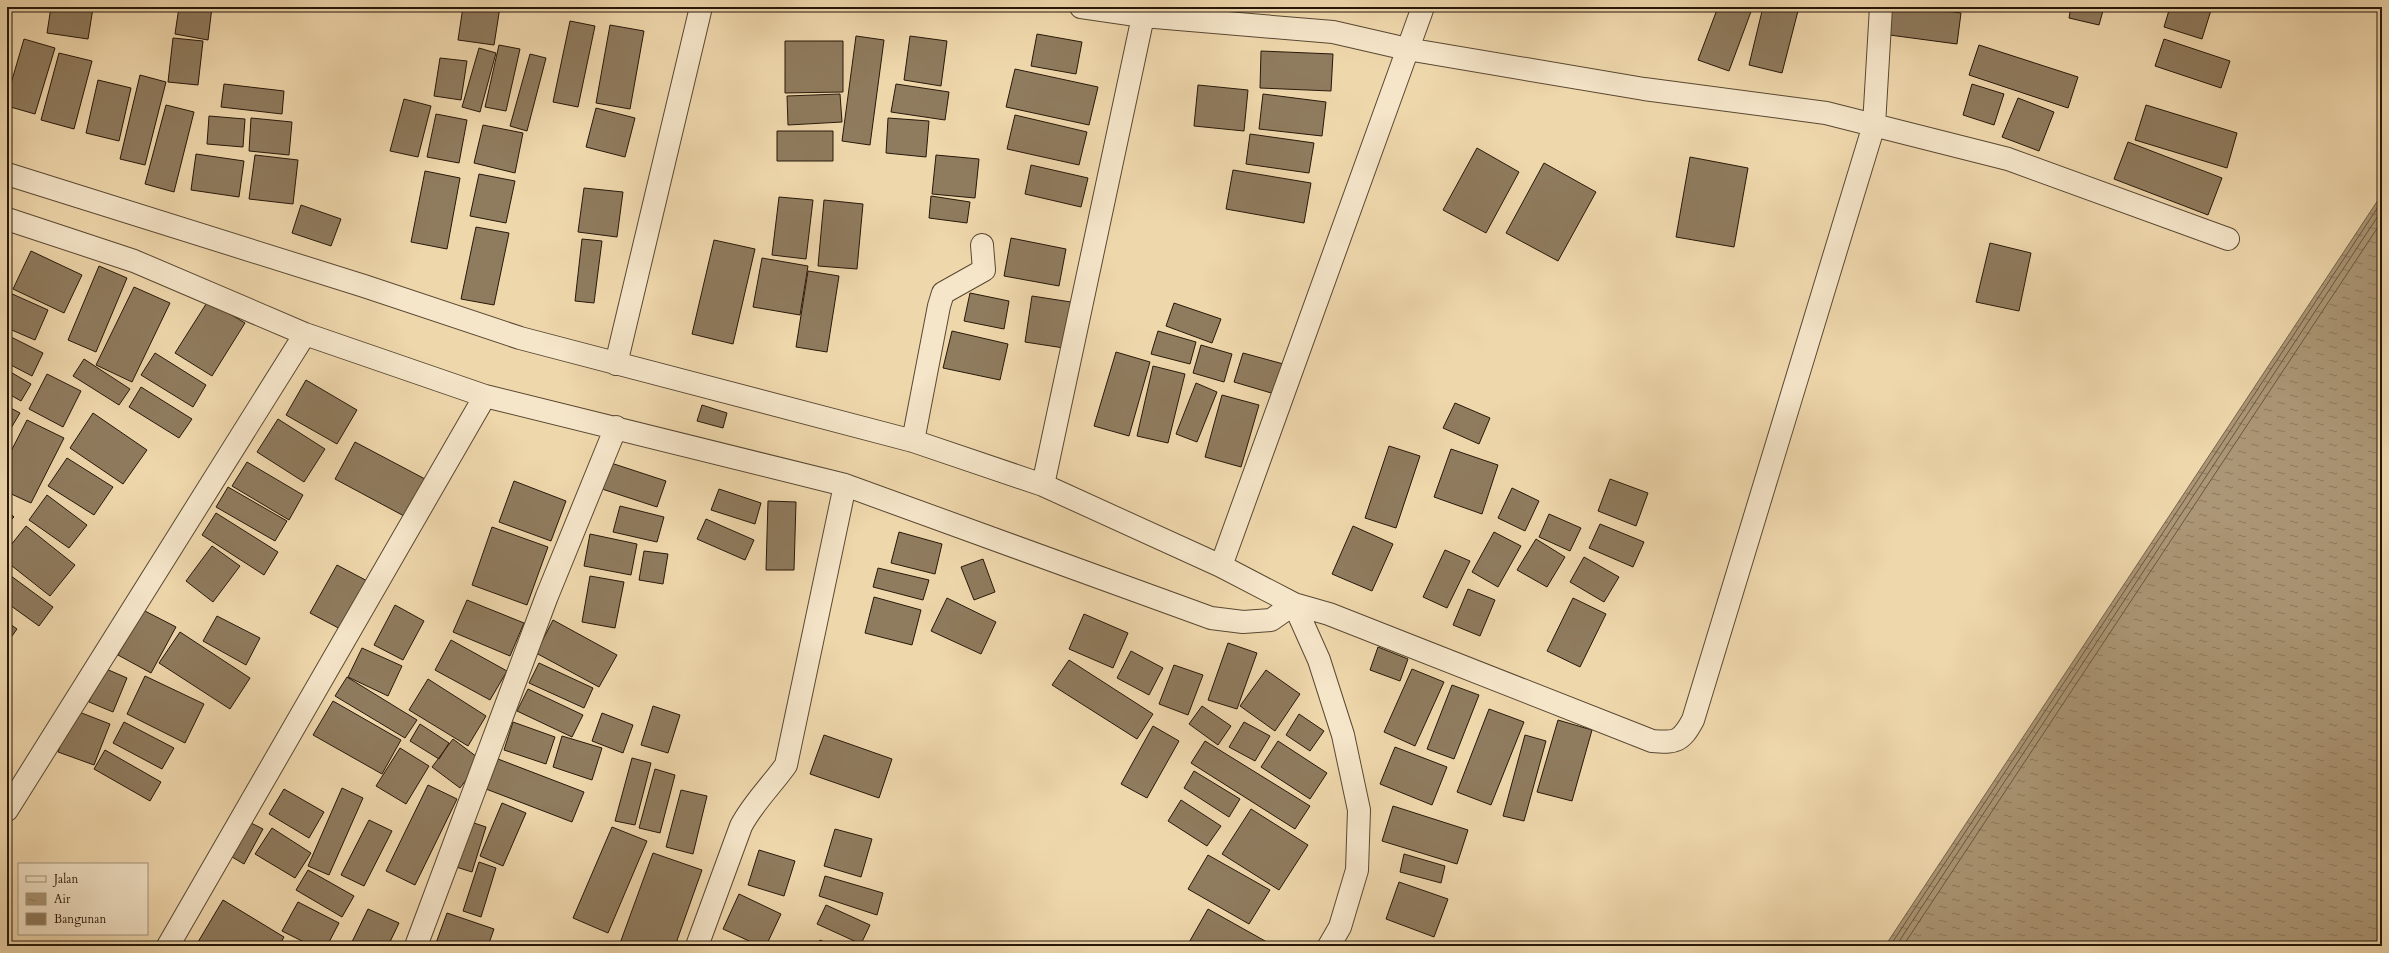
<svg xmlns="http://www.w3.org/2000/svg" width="2389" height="953" font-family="Cardo,serif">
	<defs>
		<pattern id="water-ripples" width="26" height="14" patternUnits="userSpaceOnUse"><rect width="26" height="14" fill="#ab9675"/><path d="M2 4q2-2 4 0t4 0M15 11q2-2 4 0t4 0" fill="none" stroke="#8b795e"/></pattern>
	</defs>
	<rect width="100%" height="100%" fill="#efd7ac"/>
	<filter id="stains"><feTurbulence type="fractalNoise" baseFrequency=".005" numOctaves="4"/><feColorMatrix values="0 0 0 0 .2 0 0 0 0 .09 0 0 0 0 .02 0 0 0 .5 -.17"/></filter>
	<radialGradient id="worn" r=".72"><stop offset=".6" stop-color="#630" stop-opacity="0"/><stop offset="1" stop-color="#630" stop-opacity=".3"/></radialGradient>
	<!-- water -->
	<path fill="url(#water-ripples)" stroke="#76644a" d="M2382,194V946H1885Z"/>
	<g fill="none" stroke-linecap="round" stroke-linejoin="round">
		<!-- shore -->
		<path stroke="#69573f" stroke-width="1" d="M1890,946L2382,201
			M1896,946L2382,210
			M1903,946L2382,221"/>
	</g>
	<!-- building -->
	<path fill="#8f7b5e" stroke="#271809" d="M51,7L93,8L88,39L47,33Z
		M179,7H212L208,40L175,34Z
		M463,7H500L494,45L458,40Z
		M1718,7L1752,9L1729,71L1698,60Z
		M1763,7H1799L1782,73L1749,65Z
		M1886,7H1917L1961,13L1957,44L1882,34Z
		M2071,7H2104L2099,25L2069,18Z
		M2170,7H2212L2202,39L2164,27Z
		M570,21L595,26L578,107L553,102Z
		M610,25L644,31L630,109L596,103Z
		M1037,34L1082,42L1076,74L1031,66Z
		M856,36L884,40L870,145L842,141Z
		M910,36L947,41L941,86L904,80Z
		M173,38L203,41L198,85L168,82Z
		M24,39L55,48L35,114L7,106V97Z
		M2164,39L2230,61L2221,88L2155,66Z
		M785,41H843V92L785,93Z
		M499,45L520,49L506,111L485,107Z
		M1979,45L2078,77L2068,108L1969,75Z
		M479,48L496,53L480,112L462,107Z
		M1261,51L1333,54L1331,91L1260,88Z
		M59,53L92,61L74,129L41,120Z
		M530,54L546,58L527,131L510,126Z
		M440,58L467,61L461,100L434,96Z
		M1015,69L1098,87L1089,125L1006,107Z
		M140,75L166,82L145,165L120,159Z
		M98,80L131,88L119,141L86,133Z
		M224,84L284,91L282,114L221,107Z
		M896,84L949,92L945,120L891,112Z
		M1972,84L2004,94L1994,125L1963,115Z
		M1198,85L1248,90L1244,131L1194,126Z
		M840,94L842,122L788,125L787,96Z
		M1263,94L1326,102L1322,136L1259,129Z
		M2018,98L2054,112L2039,151L2002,137Z
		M404,99L431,106L418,157L390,151Z
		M166,105L194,112L174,192L145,184Z
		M2146,105L2237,133L2227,168L2135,140Z
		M596,108L635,118L625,157L586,147Z
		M436,114L467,120L459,163L427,157Z
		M1015,115L1087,132L1079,165L1007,149Z
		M209,116L245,119L243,147L207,144Z
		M251,118L292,122L289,155L249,151Z
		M888,118L929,121L926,157L886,153Z
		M483,125L523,133L515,173L474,163Z
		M777,131H833V161H777Z
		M1250,134L1314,143L1309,173L1246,164Z
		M2128,142L2222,178L2208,215L2114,179Z
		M1477,148L1519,172L1486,233L1443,210Z
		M196,154L244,161L239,197L191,190Z
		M255,155L298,160L293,204L249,199Z
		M936,155L979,159L975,198L932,194Z
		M1690,157L1748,168L1734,247L1676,237Z
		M1544,163L1596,192L1558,261L1506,233Z
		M1031,165L1088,178L1081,207L1025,194Z
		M1233,170L1311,183L1304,223L1226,209Z
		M425,171L460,178L447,249L411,242Z
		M479,174L515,181L506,223L470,216Z
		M584,188L623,192L617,237L578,232Z
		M931,196L970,202L967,223L929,218Z
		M779,197L813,200L806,259L772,255Z
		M824,200L863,204L857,269L818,266Z
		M301,205L341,219L331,246L292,233Z
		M476,227L509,233L494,305L461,299Z
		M1011,238L1066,249L1059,286L1004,276Z
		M582,239L602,241L594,303L575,301Z
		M714,240L755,249L733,344L692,334Z
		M1990,243L2031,253L2019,311L1976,302Z
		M31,251L82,275L64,313L13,289Z
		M762,258L808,266L800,315L753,307Z
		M99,266L127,278L96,352L68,340Z
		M808,271L839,276L827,352L796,347Z
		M134,287L170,303L132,382L96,365Z
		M10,293L48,310L35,340L7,328V299Z
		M970,293L1009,301L1004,329L964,321Z
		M1032,296L1071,302L1064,348L1025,342Z
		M208,301L245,323L212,376L175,353Z
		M1174,303L1221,319L1212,343L1166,326Z
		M952,331L1008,344L1000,380L943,368Z
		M1158,331L1196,342L1190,364L1151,354Z
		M7,335L43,353L32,376L7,363Z
		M1201,345L1232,354L1224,382L1193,373Z
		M1116,352L1150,362L1129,436L1094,426Z
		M155,353L206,385L193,407L141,375Z
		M1243,353L1287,365L1278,395L1234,382Z
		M84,359L130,389L119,405L73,376Z
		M1153,366L1185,374L1168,443L1137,436Z
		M7,370L31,384L21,401L7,393Z
		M47,374L81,391L63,427L29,409Z
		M306,380L357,410L337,444L286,415Z
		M1196,383L1217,392L1197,442L1176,434Z
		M141,387L192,419L179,438L129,407Z
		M1222,395L1259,405L1241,467L1205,457Z
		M1455,403L1490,418L1479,444L1443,428Z
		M702,405L727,413L723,428L697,421Z
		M7,406L20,413L7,435Z
		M93,413L147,450L123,484L70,448Z
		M278,419L325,449L304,482L257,452Z
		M27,420L64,438L31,503L7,492V459Z
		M355,442L425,479L404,516L335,479Z
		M1389,446L1420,456L1396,528L1365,518Z
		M1451,449L1498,465L1482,514L1434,497Z
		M67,458L113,487L94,515L48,486Z
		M247,462L303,495L289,520L232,486Z
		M608,462L666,481L657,507L599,488Z
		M1610,479L1648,493L1636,526L1598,511Z
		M514,481L566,501L551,541L499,522Z
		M228,487L287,521L275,541L216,507Z
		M1512,488L1539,501L1525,531L1498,518Z
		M719,489L761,503L755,524L711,510Z
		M47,495L87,525L69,548L29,520Z
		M768,501L796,502L794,570H766Z
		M620,506L664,517L657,542L613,532Z
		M7,510L14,517L7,524Z
		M216,513L278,552L264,575L202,535Z
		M1549,514L1581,528L1570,551L1539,537Z
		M706,519L754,540L745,560L697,539Z
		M1600,524L1644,542L1633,567L1589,548Z
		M26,526L75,565L50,596L7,562V550Z
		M1353,526L1393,544L1372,591L1332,574Z
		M492,527L548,547L527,605L472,585Z
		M899,532L942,544L935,574L891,563Z
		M1494,532L1521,546L1498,587L1472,572Z
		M590,534L637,544L631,575L584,566Z
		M1536,539L1565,557L1547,587L1517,570Z
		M212,546L240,566L213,602L186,581Z
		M1445,550L1470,561L1447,608L1423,597Z
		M644,551L668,554L663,584L639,580Z
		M1584,557L1619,577L1604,602L1570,582Z
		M983,559L995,592L974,600L961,567Z
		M337,565L373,584L346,632L310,613Z
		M878,568L929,580L923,600L873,587Z
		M7,573L53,607L39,626L7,603Z
		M590,576L624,582L615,628L582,622Z
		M1468,589L1495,600L1480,636L1453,625Z
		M874,597L921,610L912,645L865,633Z
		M947,598L996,622L981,654L931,631Z
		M1573,598L1606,614L1580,667L1547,651Z
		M467,600L524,623L510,656L453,632Z
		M395,605L424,621L403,660L374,645Z
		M143,610L176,627L151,673L118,655Z
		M1084,614L1128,633L1113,668L1069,649Z
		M217,616L260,638L246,665L203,641Z
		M553,620L617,655L599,687L536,653Z
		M7,622L17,629L7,643Z
		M180,632L250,678L230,709L159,663Z
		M451,640L507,671L490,700L435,670Z
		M1228,643L1257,653L1237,709L1208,700Z
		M1378,647L1408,659L1400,681L1370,670Z
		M362,648L402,666L388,696L348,677Z
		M1131,651L1163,668L1149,695L1117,678Z
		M1069,660L1153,714L1137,739L1052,685Z
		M539,663L593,688L584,708L529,683Z
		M1174,665L1203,675L1188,715L1159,704Z
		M104,668L127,678L113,712L89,702Z
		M1412,669L1444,682L1415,746L1384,732Z
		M1266,670L1300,694L1275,731L1240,706Z
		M145,676L204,704L185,743L127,714Z
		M347,677L417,720L405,738L335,696Z
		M428,679L486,716L468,746L409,710Z
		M1452,685L1479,695L1454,759L1427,749Z
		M528,689L583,715L572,737L517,711Z
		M333,701L401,740L382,774L313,735Z
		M653,706L680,715L668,753L641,745Z
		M1202,706L1231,726L1218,745L1189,724Z
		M1489,709L1524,722L1491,805L1457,792Z
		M74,710L110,724L94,765L58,752Z
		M602,713L633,725L623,753L592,741Z
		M1299,714L1324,731L1310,751L1286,735Z
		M1558,720L1592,730L1572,801L1537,792Z
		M124,722L174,748L162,769L113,743Z
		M513,722L555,737L546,764L504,750Z
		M1244,722L1270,736L1255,761L1229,747Z
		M420,724L449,743L439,759L410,741Z
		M1153,726L1179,741L1147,798L1121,784Z
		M824,735L892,759L879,798L810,774Z
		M1525,735L1546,741L1524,821L1503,816Z
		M562,736L602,748L592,780L553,767Z
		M453,739L481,760L460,788L432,767Z
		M1205,741L1310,806L1295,829L1191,763Z
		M1278,741L1327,773L1310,799L1261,767Z
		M1395,747L1447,767L1432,805L1380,784Z
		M400,748L429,766L406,804L376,786Z
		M105,750L161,782L150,801L94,769Z
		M632,758L651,763L635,825L615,821Z
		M498,759L584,792L572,822L486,789Z
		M655,769L675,775L660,833L639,828Z
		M1194,771L1240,799L1229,817L1184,788Z
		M428,785L457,799L415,885L386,871Z
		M342,788L363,798L329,875L308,866Z
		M284,789L324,812L309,838L269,814Z
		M681,790L707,796L693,854L666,847Z
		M1181,800L1221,826L1207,846L1168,821Z
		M502,803L526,813L503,866L480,856Z
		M1393,806L1468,830L1457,864L1382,841Z
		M1251,809L1308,845L1279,890L1222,854Z
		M245,820L263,829L244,864L227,854Z
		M369,820L392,831L364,886L341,875Z
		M468,821L486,827L472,872L453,866Z
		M612,827L647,841L608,933L573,918Z
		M272,828L311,853L295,878L255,854Z
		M835,829L872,839L861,877L824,866Z
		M759,850L795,861L784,896L748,885Z
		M653,853L702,870L675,946H619Z
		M1404,854L1445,866L1441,883L1400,872Z
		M1208,855L1270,890L1249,924L1188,889Z
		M479,862L496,868L481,917L463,911Z
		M308,870L354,896L342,917L296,890Z
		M825,876L883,893L877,915L819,896Z
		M1399,882L1448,899L1434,937L1386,919Z
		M739,894L781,914L766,946H760L723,929Z
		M223,900L284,937L279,946H205L198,942Z
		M298,902L339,923L327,946H312L282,931Z
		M826,905L870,925L861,944L817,924Z
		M368,909L399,923L388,946H350Z
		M1208,909L1274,946H1187Z
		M447,913L494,929L488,946H445L436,943Z
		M820,940L833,946H817Z"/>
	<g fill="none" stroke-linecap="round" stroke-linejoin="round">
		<defs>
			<path id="street" d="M1081,7L1143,16L1333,32L1407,49L1644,89L1826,113L2008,159L2228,239
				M7,174L364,286L520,338L913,441L1043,485L1221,566L1294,604L1319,660L1343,735L1359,810L1357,870L1340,927L1329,946
				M7,219L134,261L305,334L485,396L845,485L1211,618L1243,622L1271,620L1294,604L1329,614L1652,741C1676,743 1681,742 1693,720L1874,125L1881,7
				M616,364L701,7
				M913,441L939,306L943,293L984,270L982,245
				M1043,485L1145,7
				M1221,566L1423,7
				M7,810L305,334
				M168,946L485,396
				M416,946L547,596L616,427
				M697,946L741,826C753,803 771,786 786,765L845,485"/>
		</defs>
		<!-- street casing -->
		<use href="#street" stroke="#594832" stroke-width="24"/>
		<!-- street -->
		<use href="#street" stroke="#f5e5c9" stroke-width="22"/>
	</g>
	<!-- margin -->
	<rect width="2389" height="953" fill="none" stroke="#efd7ac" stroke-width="24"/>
	<rect x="8" y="8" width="2373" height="937" fill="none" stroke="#271809" stroke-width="2"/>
	<rect x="12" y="12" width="2365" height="929" fill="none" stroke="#271809"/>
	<!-- legend -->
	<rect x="18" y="863" width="130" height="72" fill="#f5e5c9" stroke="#a3937c"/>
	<rect x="26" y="876" width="20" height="6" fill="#f5e5c9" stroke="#a3937c"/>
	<text x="54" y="883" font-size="12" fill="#271809">Jalan</text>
	<rect x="26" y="893" width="20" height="12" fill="url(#water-ripples)" stroke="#a3937c"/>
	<text x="54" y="903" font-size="12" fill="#271809">Air</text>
	<rect x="26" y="913" width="20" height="12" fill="#8f7b5e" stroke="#a3937c"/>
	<text x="54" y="923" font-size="12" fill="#271809">Bangunan</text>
	<rect width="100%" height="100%" filter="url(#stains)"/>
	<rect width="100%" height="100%" fill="url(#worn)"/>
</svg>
